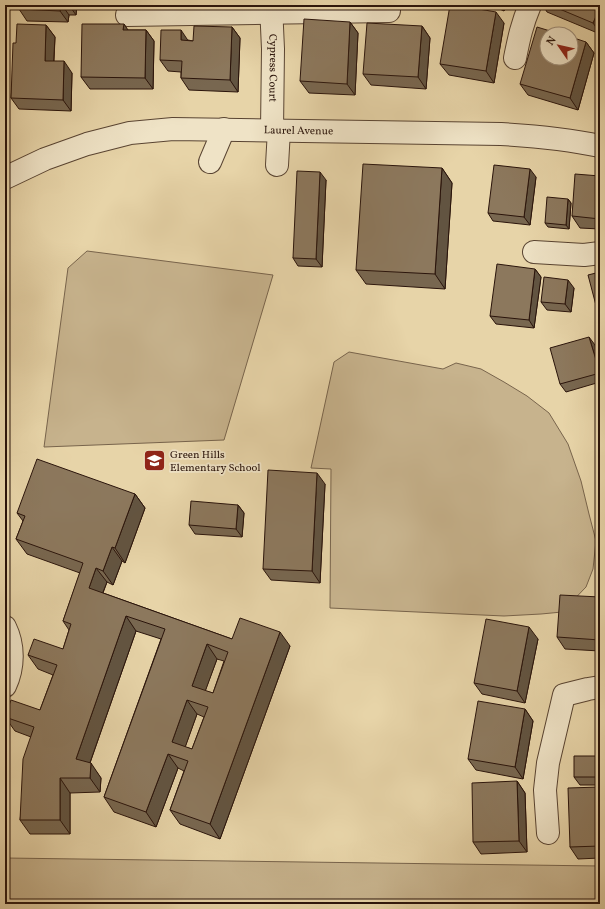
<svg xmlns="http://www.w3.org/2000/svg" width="605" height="909" font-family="Vollkorn,serif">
	<rect width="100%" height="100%" fill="#e7d4a8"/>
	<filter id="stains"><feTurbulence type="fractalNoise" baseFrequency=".005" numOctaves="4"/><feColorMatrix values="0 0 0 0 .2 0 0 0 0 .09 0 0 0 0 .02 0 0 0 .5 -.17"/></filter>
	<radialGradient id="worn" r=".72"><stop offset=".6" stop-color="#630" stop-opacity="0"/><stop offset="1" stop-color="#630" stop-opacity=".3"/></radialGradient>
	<!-- green -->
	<path fill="#c7b38d" stroke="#78644c" d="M87,251L273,275L224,440L44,447L68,268Z
		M349,352L443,369L456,363L481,369L504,382L527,396L549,413L568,444L581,481L589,514L596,541L593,569L586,587L562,612L541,614L504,616L330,608L331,469L311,468L334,362Z
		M5,858L600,866V904H5Z"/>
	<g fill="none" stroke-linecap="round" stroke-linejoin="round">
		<defs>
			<g id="minor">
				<path id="s1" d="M271,5L273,49L272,130"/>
				<path d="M127,15L389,11"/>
				<path d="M515,58C519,38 522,24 530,5"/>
				<path d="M210,162L224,129"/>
				<path d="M277,165L279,130"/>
				<path id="s2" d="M5,178L45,159L87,144L130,133L173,129L501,134C535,136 567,139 600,146"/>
				<path d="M534,252L584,255L600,253"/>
				<path d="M5,627C14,645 14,667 5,686"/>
				<path d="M548,833L545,790L548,763L564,695L588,689L600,687"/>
			</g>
		</defs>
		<!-- minor casing -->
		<use href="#minor" stroke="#594432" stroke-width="24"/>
		<!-- minor -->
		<use href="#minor" stroke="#efe3c6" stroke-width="22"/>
	</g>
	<!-- wall -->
	<path fill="#786750" stroke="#2a140b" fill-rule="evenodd" d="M19,5H77L76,15H69L68,22L27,21L19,9Z
		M491,5H507L504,11Z
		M543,5H600V34L547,12Z
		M350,22L358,33L355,95L309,93L300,81Z
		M504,23L494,83L449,75L440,64Z
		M124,24L127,30H146L154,41L153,89H90L81,77Z
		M46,25L55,37L54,61L72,73L71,111L19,109L11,98L16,43Z
		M422,26L430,38L426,89L371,85L363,74Z
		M232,27L240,38L238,92L189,90L181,78V72L168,71L160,60L188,40L193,41Z
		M586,42L594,53L578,110L528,95L520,84Z
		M442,168L452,183L445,289L366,284L356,270Z
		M600,176V229L580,228L572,216Z
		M536,177L530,225L493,221L488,213Z
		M326,180L322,267L298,266L293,258Z
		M568,199L571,203L569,229L548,227L545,223Z
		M535,269L541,277L534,328L496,324L490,316Z
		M574,288L571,312L547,310L541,302Z
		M595,345L600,362V382L566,392L560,384Z
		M325,484L320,583L271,580L263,569Z
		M135,494L145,508L125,563L122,561L113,585L107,582L103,593L232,639L290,646L220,839L180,824L170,810L184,771L178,768L156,827L114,812L104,797L161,639L136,631L90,763L101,778L100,792L70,793V834H30L20,820L31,737L15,731L5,717L40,710L53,675L38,669L28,655L63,649L69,630L63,621L80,573L27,554L16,539L23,521L17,513ZM217,659L224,661L213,693L205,691ZM197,714L204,717L192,749L185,747Z
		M238,505L244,513L242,537L195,534L189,525Z
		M600,597V651L565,649L557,637Z
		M538,639L525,703L482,694L474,683Z
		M525,709L533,721L523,779L476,770L468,759Z
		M600,714V785H580L574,777L599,756L596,752Z
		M517,781L525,793L527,852L481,854L473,842Z
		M600,787V858L578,859L570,847Z"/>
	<!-- shaded-wall -->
	<path fill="#625441" stroke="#2a140b" d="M61,5H62L69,15L68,22L60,11Z
		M69,5H77L76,15Z
		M500,5H507L504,11Z
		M600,7V33L593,23Z
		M496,12L504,23L494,83L486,71Z
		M350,22L358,33L355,95L347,84Z
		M124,24L132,36L123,30Z
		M46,25L55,37L53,72L45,61Z
		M422,26L430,38L426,89L418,77Z
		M232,27L240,38L238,92L230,80Z
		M146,30L154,41L153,89L145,78Z
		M181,30L189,42L181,40Z
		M586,42L594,53L578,110L570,98Z
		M64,61L72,73L71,111L63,100Z
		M442,168L452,183L445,289L435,274Z
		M530,169L536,177L530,225L524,217Z
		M320,172L326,180L322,267L316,259Z
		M568,199L571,203L569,229L566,225Z
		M535,269L541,277L534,328L529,320Z
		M568,280L574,288L571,312L565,304Z
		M589,337L595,345L600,362V373Z
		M317,473L325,484L320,583L312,571Z
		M135,494L145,508L125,563L115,548Z
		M238,505L244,513L242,537L236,529Z
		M112,547L122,561L113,585L103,571Z
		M96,568L107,582L99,602L89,588Z
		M126,616L136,631L86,774L76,759Z
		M529,627L538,639L525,703L517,691Z
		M280,632L290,646L220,839L210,824Z
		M207,644L217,659L202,700L192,686Z
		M187,700L197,714L182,756L172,742Z
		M525,709L533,721L523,779L515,767Z
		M168,754L178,768L156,827L146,812Z
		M91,763L101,778L100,792L90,778Z
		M60,778L70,793V834L60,820Z
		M517,781L525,793L527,852L519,841Z"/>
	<!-- building -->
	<path fill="#8c785d" stroke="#2a140b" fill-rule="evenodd" d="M19,5H61L60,11L19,9Z
		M450,5H456L496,12L486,71L440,64Z
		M550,5H600V7L593,23Z
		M304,19L350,22L347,84L300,81Z
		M367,23L422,26L418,77L363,74Z
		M17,24L46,25L45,61H64L63,100L11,98L13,43H16Z
		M82,24H124L123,30H146L145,78L81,77Z
		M194,26L232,27L230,80L181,78L182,61L160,60L161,30H181V40L193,41Z
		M537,27L560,34H547V58H571V37L586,42L570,98L520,84Z
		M363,164L442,168L435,274L356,270Z
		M494,165L530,169L524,217L488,213Z
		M297,171L320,172L316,259L293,258Z
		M575,174L600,176V219L572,216Z
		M547,197L568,199L566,225L545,223Z
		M497,264L535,269L529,320L490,316Z
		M600,272V313H598L588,275Z
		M544,277L568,280L565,304L541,302Z
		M589,337L600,373L560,384L550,348Z
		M37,459L135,494L115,548L112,547L103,571L96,568L89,588L232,639L240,618L280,632L210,824L170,810L188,761L168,754L146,812L104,797L165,629L126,616L76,759L91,763L90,778H60V820H20L23,759L34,727L5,717V716L11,700L40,710L57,665L28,655L34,639L63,649L71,624L63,621L83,563L16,539L25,516L17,513ZM207,644L228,652L213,693L192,686ZM187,700L208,707L192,749L172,742Z
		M268,470L317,473L312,571L263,569Z
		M191,501L238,505L236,529L189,525Z
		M560,595L600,597V640L557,637Z
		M486,619L529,627L517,691L474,683Z
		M478,701L525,709L515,767L468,759Z
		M596,714H600V752H596Z
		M574,756H600V777H574Z
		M517,781L519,841L473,842L472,783Z
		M600,787V846L570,847L568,788Z"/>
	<!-- icons -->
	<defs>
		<symbol id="school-square" viewBox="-11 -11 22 22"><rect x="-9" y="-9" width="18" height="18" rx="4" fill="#8f2418" stroke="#efe3c6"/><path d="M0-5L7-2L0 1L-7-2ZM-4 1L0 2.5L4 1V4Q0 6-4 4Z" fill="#fff"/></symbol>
	</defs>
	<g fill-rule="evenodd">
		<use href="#school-square" x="142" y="448" width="25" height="25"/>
	</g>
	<g text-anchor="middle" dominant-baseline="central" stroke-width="3.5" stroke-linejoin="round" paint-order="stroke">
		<!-- street labels -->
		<g font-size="11" fill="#2a140b" stroke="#efe3c6">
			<text stroke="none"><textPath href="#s1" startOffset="63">Cypress Court</textPath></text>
			<text stroke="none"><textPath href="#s2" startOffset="302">Laurel Avenue</textPath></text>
		</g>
		<!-- poi labels -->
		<g font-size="11" fill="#2a140b" stroke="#efe3c6" text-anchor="start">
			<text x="170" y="455">Green Hills<tspan x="170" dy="13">Elementary School</tspan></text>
		</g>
	</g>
	<!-- margin -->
	<rect width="605" height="909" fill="none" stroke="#e7d4a8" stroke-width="20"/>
	<rect x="6" y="6" width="593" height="897" fill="none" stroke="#2a140b" stroke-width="2"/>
	<rect x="10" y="10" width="585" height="889" fill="none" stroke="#2a140b"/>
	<!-- north arrow -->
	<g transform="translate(559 46) rotate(304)"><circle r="19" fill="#efe3c6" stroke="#a0907b"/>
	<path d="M0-3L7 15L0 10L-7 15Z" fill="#8f2418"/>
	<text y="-6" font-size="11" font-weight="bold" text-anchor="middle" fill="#2a140b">N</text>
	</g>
	<rect width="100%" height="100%" filter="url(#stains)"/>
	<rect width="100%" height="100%" fill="url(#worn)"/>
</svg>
